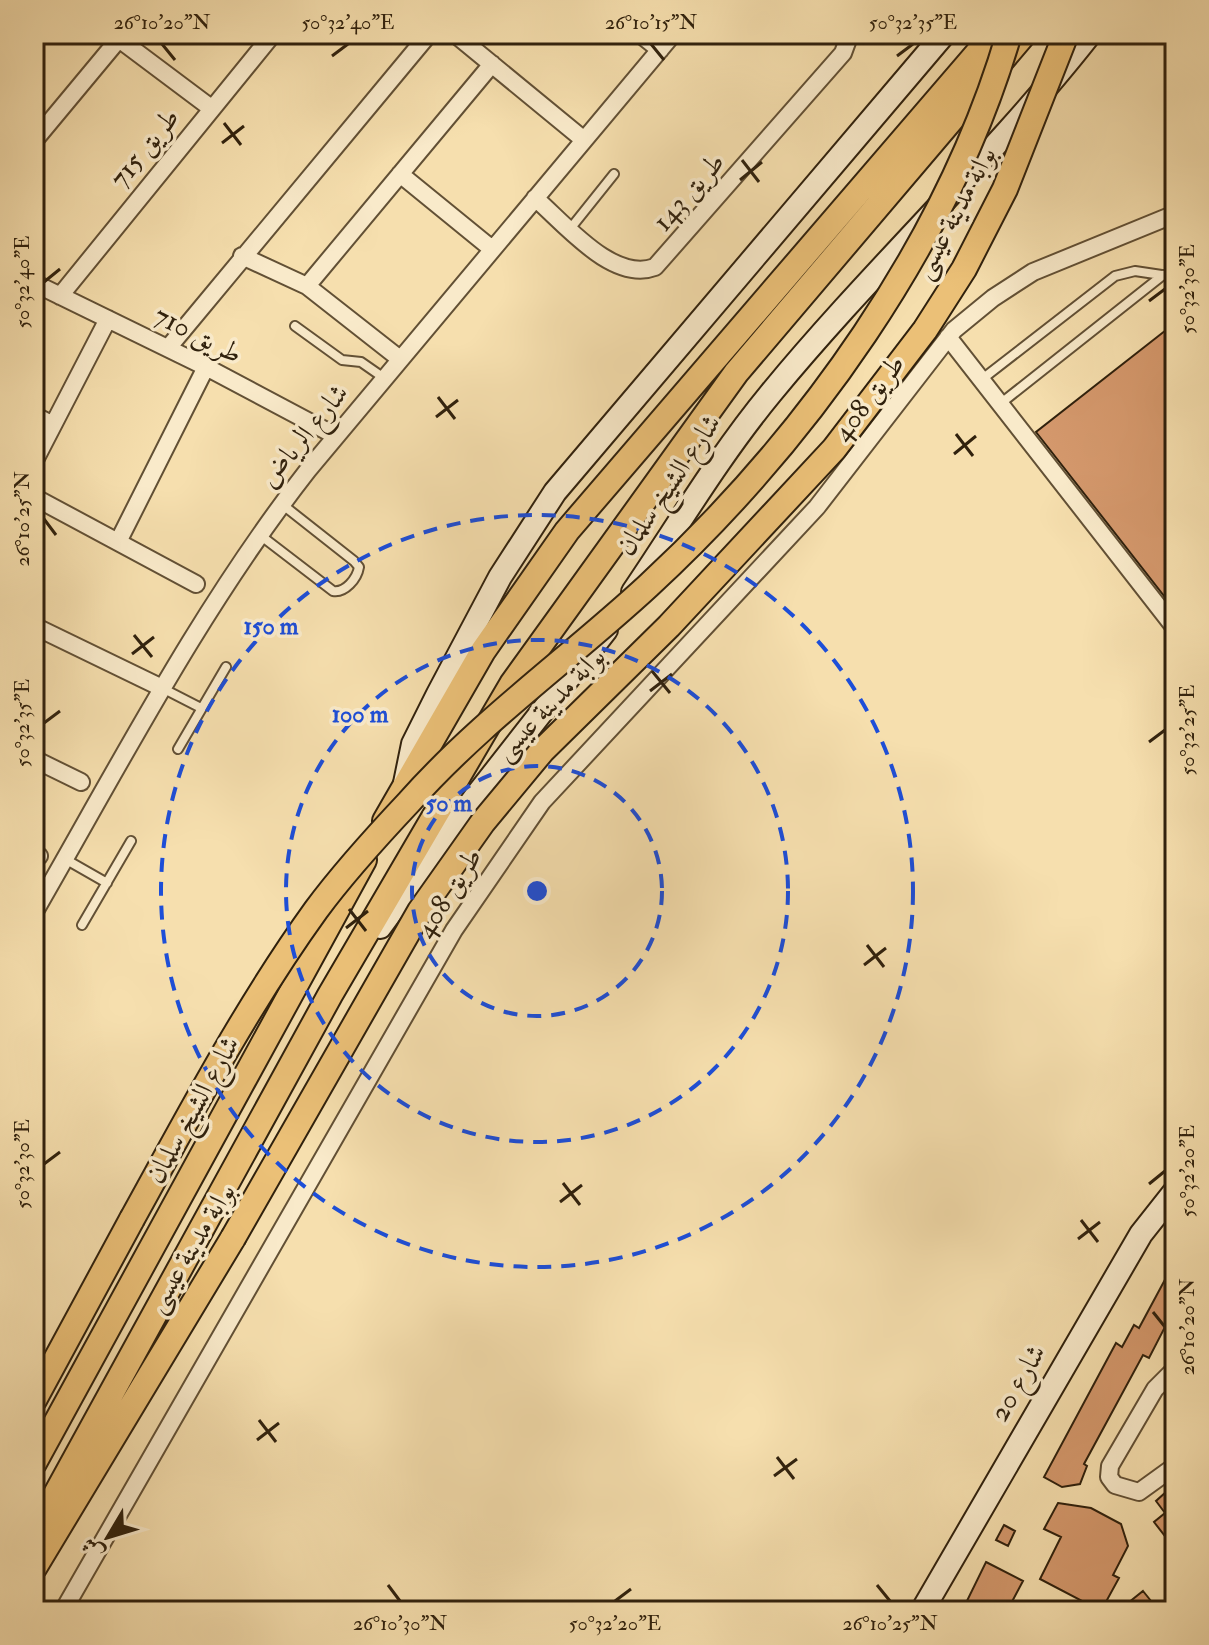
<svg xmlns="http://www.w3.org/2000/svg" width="1209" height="1645" font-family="'IM FELL Double Pica',Amiri,serif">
	<rect width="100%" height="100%" fill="#f6dfae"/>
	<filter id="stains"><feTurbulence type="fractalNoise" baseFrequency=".0025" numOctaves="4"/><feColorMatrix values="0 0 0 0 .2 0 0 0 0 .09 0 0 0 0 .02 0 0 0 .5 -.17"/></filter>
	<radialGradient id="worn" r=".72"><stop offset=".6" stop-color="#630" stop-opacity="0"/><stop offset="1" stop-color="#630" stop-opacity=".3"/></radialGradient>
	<!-- building -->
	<path fill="#d4986c" stroke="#30210d" stroke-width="2" d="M1175,323V610L1036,432Z
		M1175,1261V1327L1167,1323L1149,1358L1143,1355L1084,1464L1087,1466L1080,1484L1062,1487L1044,1477L1116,1343L1122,1347L1134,1325L1139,1328Z
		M1166,1492L1175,1503V1549L1154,1522L1165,1513L1156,1501Z
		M1058,1503L1091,1508L1121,1524L1128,1546L1113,1575L1119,1578L1101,1611L1040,1579L1061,1537L1044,1529Z
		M1004,1525L1015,1531L1008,1546L996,1540Z
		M986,1562L1023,1581L1007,1611H962Z
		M1143,1591L1159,1611H1118Z"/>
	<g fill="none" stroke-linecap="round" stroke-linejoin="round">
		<defs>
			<path id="lane" d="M570,229L614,174
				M295,326L342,360L361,362L384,378
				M981,380L1115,276L1135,271L1175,277
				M1000,404L1163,275
				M260,535L333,591C345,593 357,579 359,567L354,561L283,505
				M162,688L201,708
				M178,749L226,667
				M65,859L107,883
				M82,925L131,841"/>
			<path id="street" d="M455,34L584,140
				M640,34L660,50
				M119,39L211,108
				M34,141L123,34
				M400,174L492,249
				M535,198C565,224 613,283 655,267L843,53L850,34
				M242,256L307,286L400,359
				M34,283L206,367L336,436
				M307,286L492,64
				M60,296L273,34
				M948,337L1175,628
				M168,348L429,34
				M34,415L53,425
				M34,462L108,319
				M34,497L196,584
				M118,542L206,367
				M34,626L162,688
				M34,759L81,782
				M34,854L39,856
				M34,913C121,762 201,607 308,470L673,34
				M1175,1369L1155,1389L1110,1466L1109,1477L1115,1485L1139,1492L1175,1466
				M63,1611L454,930L542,802L817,507L954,330L993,298L1033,272L1175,214
				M1032,1611H1039"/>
			<path id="secondary" d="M633,592C679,524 719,456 771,393C873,269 991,160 1090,34
				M405,783L413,744L438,694L500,577L555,492L944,34
				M380,927L476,796L606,630
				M922,1611L1141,1234L1175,1191"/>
			<path id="primary" d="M385,821L483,651L567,531L994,34
				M34,1400L132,1219
				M34,1463L364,860
				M34,1534L330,995L512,684L736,373L1024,34
				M34,1568L233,1238"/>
		</defs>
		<!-- lane casing -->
		<use href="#lane" stroke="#625035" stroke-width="12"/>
		<!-- street casing -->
		<use href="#street" stroke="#625035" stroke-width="20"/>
		<!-- secondary casing -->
		<use href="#secondary" stroke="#30210d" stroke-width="26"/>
		<!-- primary casing -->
		<use href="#primary" stroke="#30210d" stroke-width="28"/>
		<!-- lane -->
		<use href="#lane" stroke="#f9eaca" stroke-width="8"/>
		<!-- street -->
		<use href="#street" stroke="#f9eaca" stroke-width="16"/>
		<!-- secondary -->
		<use href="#secondary" stroke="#f9eaca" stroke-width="22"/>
		<!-- primary -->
		<use href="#primary" stroke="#ebc077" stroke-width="24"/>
		<defs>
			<path id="primary-bridge" d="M132,1219C190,1114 246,1007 316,910C344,872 377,836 409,802C480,722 570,658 648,586C806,440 948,243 1009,34
				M233,1238L420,911L483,822L542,751L669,626L834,449L925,330L964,269L1005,189L1066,34"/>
		</defs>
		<!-- primary-bridge casing -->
		<use href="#primary-bridge" stroke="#30210d" stroke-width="28" stroke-linecap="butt"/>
		<!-- primary-bridge -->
		<use href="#primary-bridge" stroke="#ebc077" stroke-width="24"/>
	</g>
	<!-- ticks -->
	<path fill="none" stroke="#30210d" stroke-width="3" d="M162,44L175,60M651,44L664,60M332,56L348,44M897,56L913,44M224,123L241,145M222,143L244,126M742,160L759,182M740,180L762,162M44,282L60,269M1149,301L1165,289M438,397L455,419M436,417L458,400M956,434L973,456M954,454L976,436M44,519L56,535M134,635L152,657M132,654L154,637M652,671L670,693M650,691L672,674M44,723L60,711M1149,742L1165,730M349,909L366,931M346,928L368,911M867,945L884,967M864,965L886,948M44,1164L60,1152M563,1183L580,1205M1149,1184L1165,1171M560,1202L582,1185M1081,1220L1098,1242M1078,1239L1100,1222M1153,1312L1165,1327M259,1420L276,1442M257,1440L279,1423M777,1457L794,1479M774,1476L797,1459M388,1585L400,1601M877,1585L890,1601M615,1601L631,1589"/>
	<!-- distance rings -->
	<g fill="none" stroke="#1d4ed8" stroke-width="4" stroke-dasharray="14 10">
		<circle cx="537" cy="891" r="125"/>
		<circle cx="537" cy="891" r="251"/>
		<circle cx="537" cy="891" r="376"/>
	</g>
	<g text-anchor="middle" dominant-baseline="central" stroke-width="7" stroke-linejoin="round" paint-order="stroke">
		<!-- street labels -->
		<g font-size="28" fill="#30210d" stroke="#f9eaca">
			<text transform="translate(145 148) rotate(-51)">طريق 715</text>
			<text transform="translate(689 192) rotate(-49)">طريق 143</text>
			<text transform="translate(955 213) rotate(-62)">بوابة مدينة عيسى</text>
			<text transform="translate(198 335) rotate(27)">طريق 710</text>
			<text transform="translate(869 398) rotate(-53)">طريق 408</text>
			<text transform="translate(304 436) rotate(-51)">شارع الرياض</text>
			<text transform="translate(669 485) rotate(-56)">شارع الشيخ سلمان</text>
			<text transform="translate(550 704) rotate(-46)">بوابة مدينة عيسى</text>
			<text transform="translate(449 893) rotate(-58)">طريق 408</text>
			<text transform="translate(193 1110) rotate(-61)">شارع الشيخ سلمان</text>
			<text transform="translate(191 1248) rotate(-59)">بوابة مدينة عيسى</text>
			<text transform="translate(1018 1383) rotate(-60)">شارع 20</text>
		</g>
	</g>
	<circle cx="537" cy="891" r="12" fill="#1d4ed8" stroke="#f9eaca" stroke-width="4"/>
	<g font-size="24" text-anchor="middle" font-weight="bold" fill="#1d4ed8" stroke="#f9eaca" stroke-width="7" stroke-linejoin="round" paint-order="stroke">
		<text x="271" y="634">150 m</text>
		<text x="360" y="722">100 m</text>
		<text x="449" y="811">50 m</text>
	</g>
	<!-- margin -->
	<rect width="1209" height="1645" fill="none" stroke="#f6dfae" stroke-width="88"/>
	<!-- north arrow -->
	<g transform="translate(108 1537) rotate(232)" stroke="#f9eaca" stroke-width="6" paint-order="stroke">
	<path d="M0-6L14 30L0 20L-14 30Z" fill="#30210d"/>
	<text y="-12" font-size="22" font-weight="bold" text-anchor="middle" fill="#30210d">ش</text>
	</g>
	<rect x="44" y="44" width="1121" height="1557" fill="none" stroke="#30210d" stroke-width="3"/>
	<g font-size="20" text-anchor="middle" fill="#30210d">
		<text x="162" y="29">26°10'20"N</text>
		<text x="348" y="29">50°32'40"E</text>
		<text x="651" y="29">26°10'15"N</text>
		<text x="913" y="29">50°32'35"E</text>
		<text transform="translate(22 282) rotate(-90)" y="7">50°32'40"E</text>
		<text transform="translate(1187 289) rotate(-90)" y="7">50°32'30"E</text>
		<text transform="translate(22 519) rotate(-90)" y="7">26°10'25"N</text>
		<text transform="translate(22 723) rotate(-90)" y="7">50°32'35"E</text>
		<text transform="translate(1187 730) rotate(-90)" y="7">50°32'25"E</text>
		<text transform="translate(22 1164) rotate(-90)" y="7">50°32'30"E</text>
		<text transform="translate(1187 1171) rotate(-90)" y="7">50°32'20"E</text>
		<text transform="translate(1187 1327) rotate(-90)" y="7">26°10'20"N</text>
		<text x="400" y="1630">26°10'30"N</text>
		<text x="615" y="1630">50°32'20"E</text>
		<text x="890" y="1630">26°10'25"N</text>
	</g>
	<rect width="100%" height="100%" filter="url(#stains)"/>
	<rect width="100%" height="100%" fill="url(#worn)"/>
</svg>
